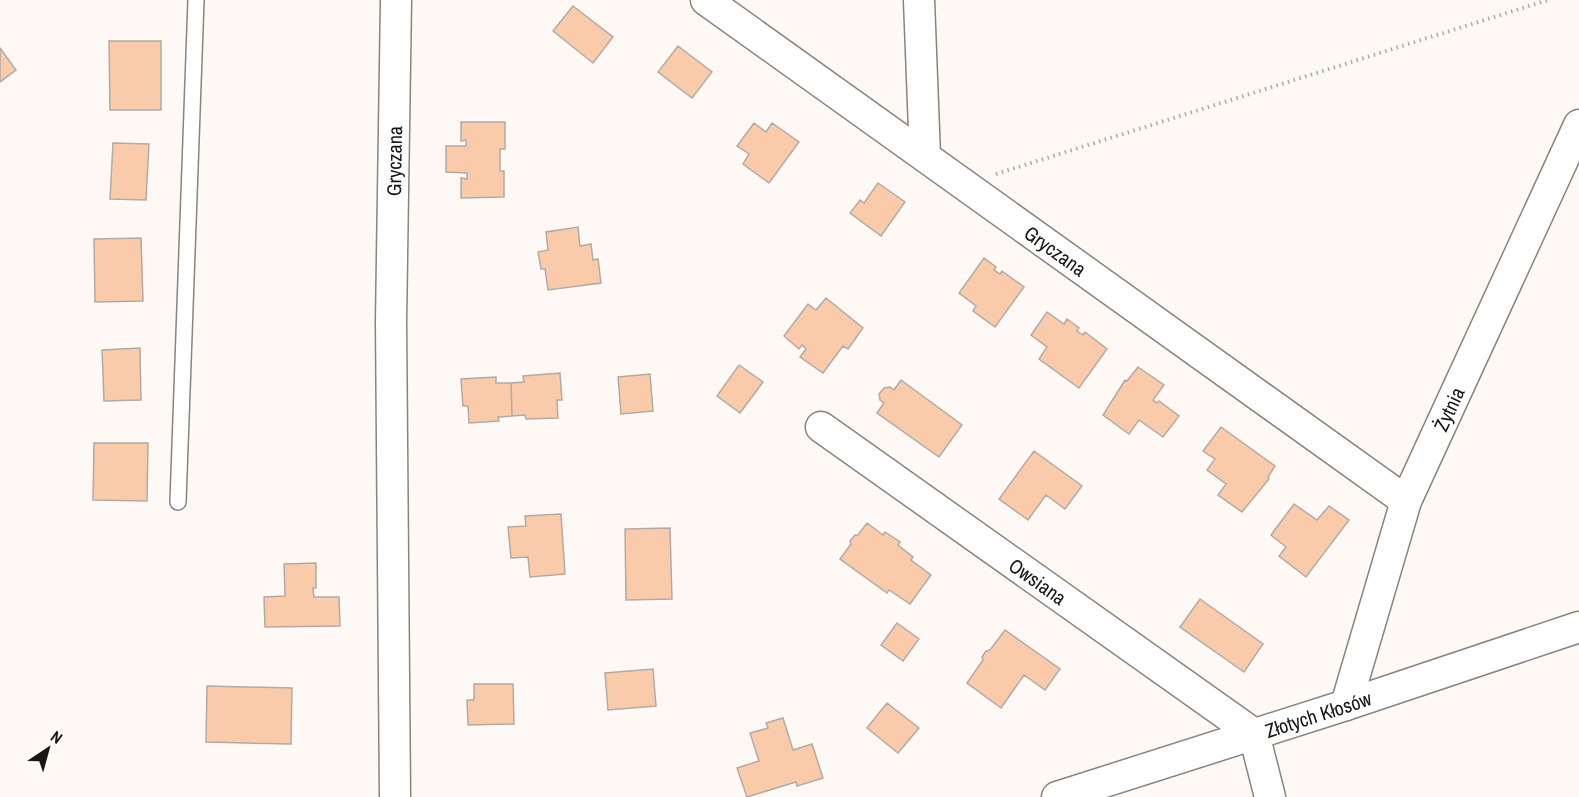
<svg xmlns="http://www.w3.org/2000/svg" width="1579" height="797" font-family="'Archivo Narrow',sans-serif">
	<rect width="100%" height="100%" fill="#fff9f5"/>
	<!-- building -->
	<path fill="#facbaa" stroke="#b3aaa4" stroke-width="1.5" d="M573,6L613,37L593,63L553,31Z
		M109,41H161V110H110Z
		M678,46L712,72L692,98L658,72Z
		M0,48L16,70L0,82Z
		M461,122H505V149H500V171H504V197L461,198V178L467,179V173L446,172V146H466V140L461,141Z
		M754,123L766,132L772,123L799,142L769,183L743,164L749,154L737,146Z
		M113,143L149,144L146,200L110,199Z
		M878,183L905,202L881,236L850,213L860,200L864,203Z
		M578,227L580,246L591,244L593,260L598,259L601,283L548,290L545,269H541L538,252L548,250L546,232Z
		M141,238L143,301L95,302L94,239Z
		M984,258L996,267L994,270L1000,274L1002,271L1024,287L995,327L973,311L976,306L959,293Z
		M826,298L863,328L848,349L843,346L823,373L800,357L806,349L802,345L799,349L784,336L808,304L816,310Z
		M1047,312L1064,324L1067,319L1079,328L1077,331L1083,335L1085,332L1107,349L1079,388L1039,359L1047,347L1031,335Z
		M140,348L141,400L104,401L102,350Z
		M739,365L763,382L740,413L717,396Z
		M1138,367L1164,385L1153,400L1157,403L1159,401L1179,416L1163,437L1139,420L1129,434L1103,415L1125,380L1127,381Z
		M560,373L562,400H557L558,418L526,419L525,415L512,416L511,383L524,382L523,376Z
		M650,374L653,411L621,414L618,377Z
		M496,377V383H511L512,416L498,417L499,421L469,423L468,406H463L461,379Z
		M901,380L962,425L939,457L877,413L884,403L880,400L879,394L884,388L890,387L894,390Z
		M1221,427L1275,466L1268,477L1269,479L1242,512L1218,495L1226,484L1207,470L1215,459L1203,451Z
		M94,443H148L147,501L93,500Z
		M1034,451L1082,486L1065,509L1046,495L1028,520L999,499Z
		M1294,504L1317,520L1329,506L1349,520L1306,577L1279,556L1286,547L1271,535Z
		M561,514L565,574L530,577L528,557L511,558L508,527L526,526L525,516Z
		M867,523L883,535L885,532L900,542L898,545L913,557L911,560L931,575L910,604L889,590L887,593L840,559L851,544L850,541L855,535H858Z
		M670,528L672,599L626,600L625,529Z
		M316,563V588H313L314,597H339L340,626L265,627L264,597L285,596L284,564Z
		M1200,599L1263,644L1244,672L1180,627Z
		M897,623L919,639L903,661L881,645Z
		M1005,630L1060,669L1045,690L1024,675L1001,708L967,683L983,660L982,657L986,651L990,650Z
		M653,669L656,706L608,710L605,673Z
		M474,684H513L514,724L468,725L467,700H474Z
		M207,686L292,688L291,744L206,742Z
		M887,703L919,728L898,753L867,728Z
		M783,718L793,750L812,744L823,778L797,786L796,782L747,797L737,768L759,761L750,733L768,728L766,723Z"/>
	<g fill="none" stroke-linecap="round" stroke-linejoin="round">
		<defs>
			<path id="lane" d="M178,502L196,0"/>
			<g id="street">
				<path id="s1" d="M706,0L1406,501"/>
				<path d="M919,0L925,156"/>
				<path id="s2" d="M821,427L1254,734L1270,797"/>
				<path id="s3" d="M1346,705L1406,501L1579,125"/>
				<path id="s4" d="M395,797L391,322L396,0"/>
				<path id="s5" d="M1057,797L1346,705L1579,627"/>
			</g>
		</defs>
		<!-- lane casing -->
		<use href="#lane" stroke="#8b837d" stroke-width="18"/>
		<!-- street casing -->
		<use href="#street" stroke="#8b837d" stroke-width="33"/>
		<!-- path -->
		<path stroke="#aea9a6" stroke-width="4" stroke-dasharray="1.5 4.5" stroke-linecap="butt" d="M996,174L1548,0"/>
		<!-- lane -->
		<use href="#lane" stroke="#fff" stroke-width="15"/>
		<!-- street -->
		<use href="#street" stroke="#fff" stroke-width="30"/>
	</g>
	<g text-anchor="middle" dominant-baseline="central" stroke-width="6" stroke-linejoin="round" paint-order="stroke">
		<!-- street labels -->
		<g font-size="20" fill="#191614" stroke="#fff">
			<text stroke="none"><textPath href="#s4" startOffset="636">Gryczana</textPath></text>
			<text stroke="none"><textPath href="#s1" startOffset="430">Gryczana</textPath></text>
			<text stroke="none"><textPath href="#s3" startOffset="314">Żytnia</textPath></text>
			<text stroke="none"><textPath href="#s2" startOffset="266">Owsiana</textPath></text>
			<text stroke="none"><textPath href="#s5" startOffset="274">Złotych Kłosów</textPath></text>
		</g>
	</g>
	<!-- north arrow -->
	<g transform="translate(48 749) rotate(36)" stroke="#ffffff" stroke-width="4.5" paint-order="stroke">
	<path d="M0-4.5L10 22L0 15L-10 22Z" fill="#191614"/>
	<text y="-9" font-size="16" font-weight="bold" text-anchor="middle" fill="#191614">N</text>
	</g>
</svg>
